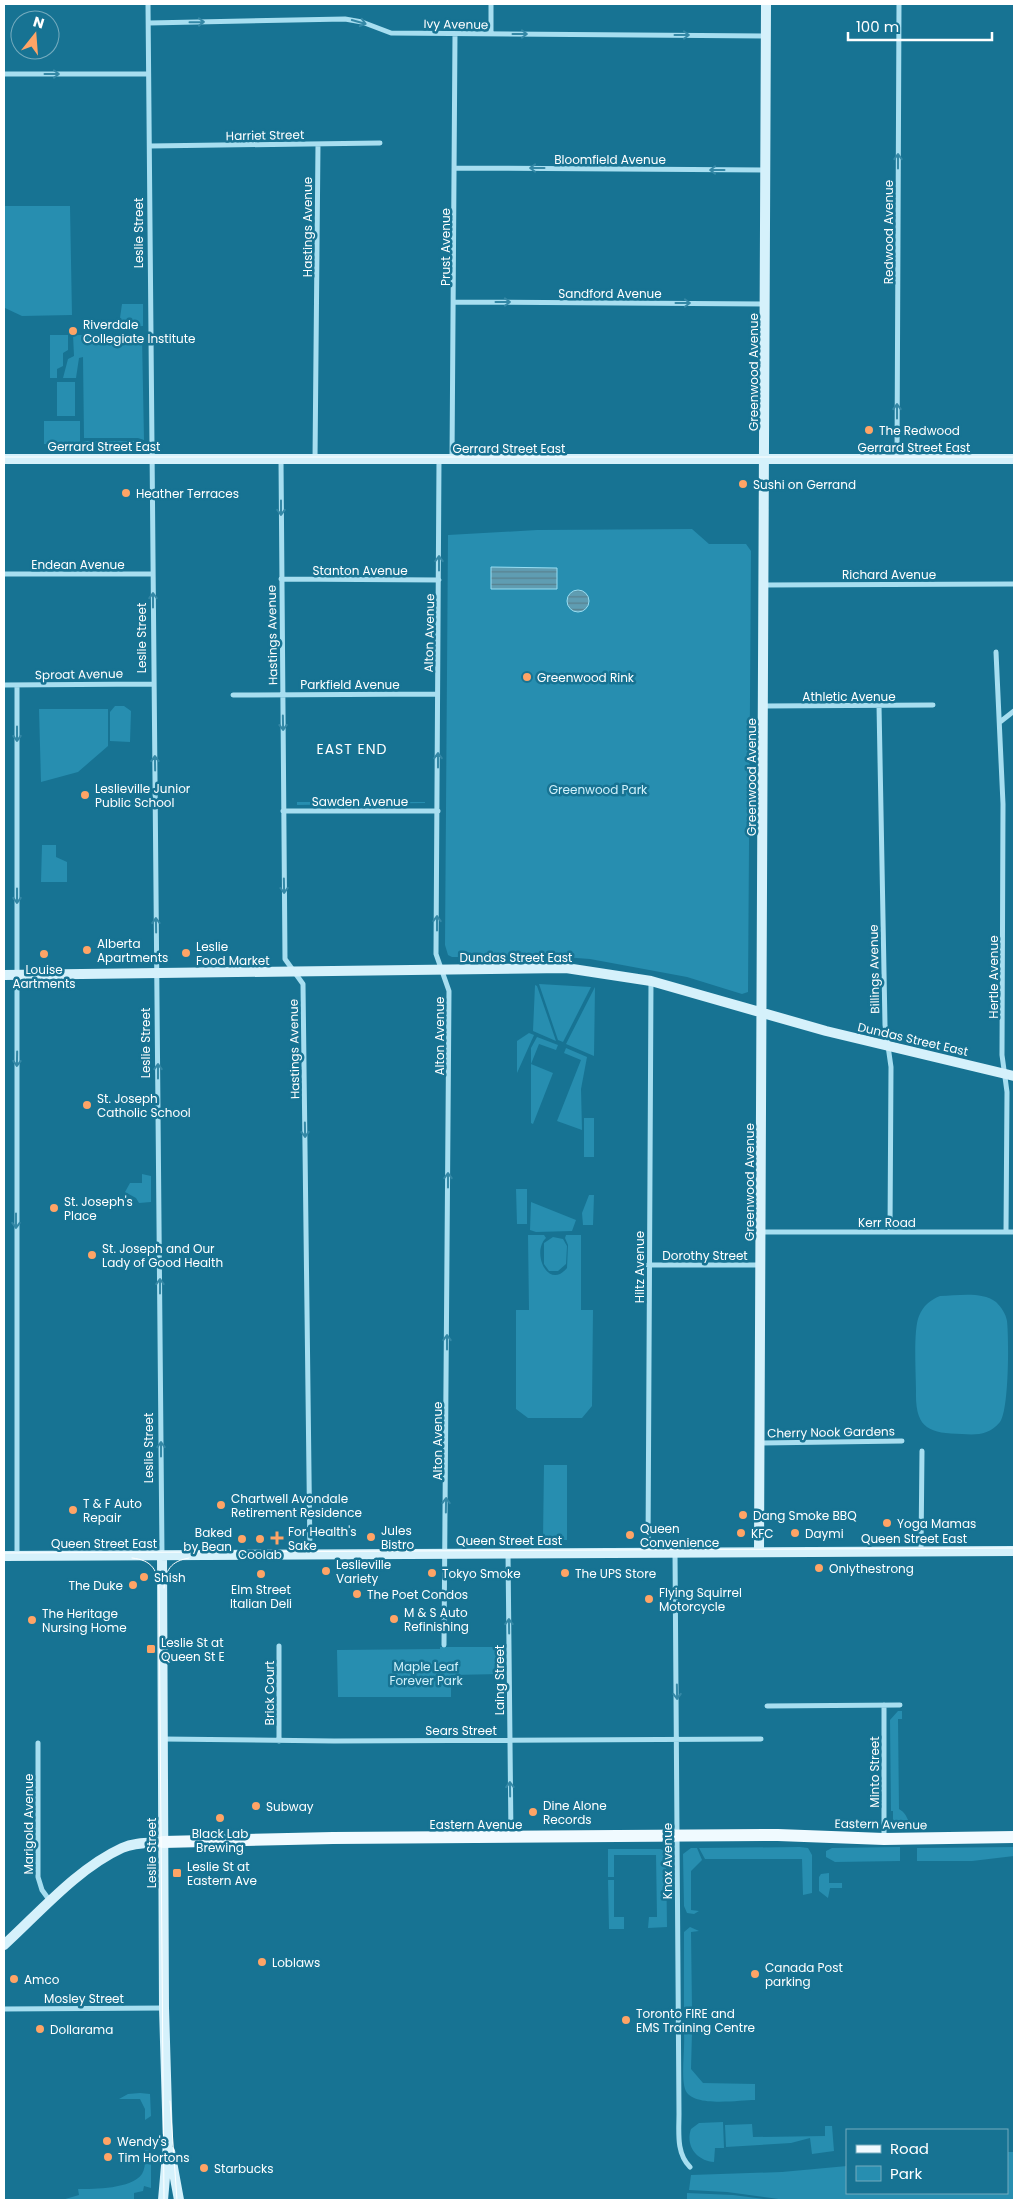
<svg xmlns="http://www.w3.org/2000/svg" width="1018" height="2204" font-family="Poppins,sans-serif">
	<defs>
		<pattern id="water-rules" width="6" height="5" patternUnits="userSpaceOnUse" patternTransform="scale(1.25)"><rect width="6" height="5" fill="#5f9db2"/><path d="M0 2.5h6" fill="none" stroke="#58818e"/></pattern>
	</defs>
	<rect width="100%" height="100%" fill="#177393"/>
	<!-- green -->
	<path fill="#278eb0" d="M5,206H70L72,315L22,316L5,308Z
		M122,304H143V326L123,327L119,325Z
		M50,335H68V350L63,353V366L57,369V378H50Z
		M73,335H137L142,337L144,440L138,438H84L83,357L79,358L76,378H63L68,359L74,356Z
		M57,382H75V416H57Z
		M44,421H80V444H44Z
		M86,441H135L138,445L85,446L83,442Z
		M692,529L709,544H746L751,551L748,992L742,994L687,977L590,959L563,957H452L448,955L445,945L448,535L537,530Z
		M115,706H124L131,711L130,742L110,741V712Z
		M39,709H108V746L78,772L41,782Z
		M297,802H425V803L297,805Z
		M42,845H56V857L67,862V882H41Z
		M539,984L591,987L563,1042L558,1040Z
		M535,985L537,986L556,1041L533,1031Z
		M595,987L594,1056L566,1044Z
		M529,1033L534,1035L517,1073V1041Z
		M537,1037L558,1045L556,1050L539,1044L531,1064L553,1073L533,1124L531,1123V1048Z
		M566,1048L587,1057L581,1089L582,1130L557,1121L581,1060L564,1053Z
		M584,1118H594V1157H584Z
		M142,1174L151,1176V1202L139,1203L136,1198L125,1192L130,1183H142Z
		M516,1189H527V1224H517Z
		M589,1195H594L593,1225H583L582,1213Z
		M531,1202L576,1220L572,1231L536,1232L530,1230Z
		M528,1235H544L546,1238C531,1252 548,1291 567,1268L568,1245L565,1238L566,1235H581V1310H593L592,1406L582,1418H528L516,1409V1310H529Z
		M553,1237L563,1239L567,1246L566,1264L558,1271H549L544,1264V1243Z
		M940,1296C957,1296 981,1291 996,1302C1001,1307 1006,1314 1007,1321C1009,1339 1009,1410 1000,1422C989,1435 977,1435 962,1434C929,1433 915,1429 916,1391C916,1374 913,1330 919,1316C923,1306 930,1300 940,1296Z
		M544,1465H567V1540H543Z
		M440,1647H501V1674L451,1675V1697H338L337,1650L440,1649Z
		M898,1711H902V1719H898L899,1809C912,1817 901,1822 925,1829L898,1827L893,1819V1811H891L890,1720Z
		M800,1847L808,1848L812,1855V1893L803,1895L802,1859H705L699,1848Z
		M900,1847V1861L835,1862L826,1857V1851L832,1848Z
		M1014,1847V1856L972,1861H917V1848Z
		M691,1848H697L702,1860L691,1871V1910L699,1911L694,1914L687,1913L684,1906L683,1854Z
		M608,1849H660L666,1851L667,1927L648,1928L649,1917H657L656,1855H614V1877H608Z
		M829,1873V1883H842V1888H830L828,1898L819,1891V1877L821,1874Z
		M608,1880H614V1917H624V1929H609Z
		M690,1927L699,1931L691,1932L692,2010L699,2012L690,2015L685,2011L684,2007V1932Z
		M687,2032H692L691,2069L703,2083L755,2084V2100C738,2100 691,2108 685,2089C681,2076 685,2049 684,2034Z
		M140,2093L150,2094L151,2116L145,2120V2109L140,2099H119L128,2094Z
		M723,2122L724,2148H715L714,2162C697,2161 685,2146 691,2129L699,2123Z
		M752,2124L753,2137L825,2136V2126H832L834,2151L812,2154L810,2138L791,2143L726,2147L725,2125Z
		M145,2150L151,2151V2188L144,2186L143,2191L134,2193V2200H62L79,2195L78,2189C95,2189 131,2189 142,2174C146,2167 145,2158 145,2150Z
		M1007,2152H1014V2200H786L727,2192L689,2190L691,2175L782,2172L847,2166V2193H1007Z
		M687,2193L733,2195L772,2200H687Z"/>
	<!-- water -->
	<path fill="url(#water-rules)" stroke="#99def3" d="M491,567L557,568V589H491Z
		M567 601a11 11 0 1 1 22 0a11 11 0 1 1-22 0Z"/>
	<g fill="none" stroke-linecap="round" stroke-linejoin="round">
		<!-- street -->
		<path stroke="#a7def0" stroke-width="5" d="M148,4L162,1555
			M149,23L345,19L362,22L391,33L765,36
			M491,34V4
			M4,74H148
			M150,146L380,143
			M454,168L765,170
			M455,302L764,304
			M315,459L318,144
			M897,459L899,4
			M281,460L285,959L303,984L310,1555
			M439,460L436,954L449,991L444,1645
			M452,460L455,34
			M4,574H153
			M281,579L439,580
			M764,585L1014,584
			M996,652L1003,804L1002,1055L1007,1092L1006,1232
			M4,685L154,684
			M17,685V1556
			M233,695L437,694
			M879,705L885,1025L891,1067L890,1231
			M764,706L933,705
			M1000,722L1014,711
			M283,811H438
			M761,1232H1014
			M648,1265H760
			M761,1443L902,1441
			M921,1551L922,1451
			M648,1552L651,981
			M675,1552L679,2114C679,2132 676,2153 690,2167
			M508,1553L511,1837
			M884,1705V1839
			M767,1706L900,1705
			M163,1739L334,1741L761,1739
			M279,1741V1646
			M38,1743V1877L42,1890L50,1901
			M4,2009L164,2008"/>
		<!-- secondary -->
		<path stroke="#d5f1fb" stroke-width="10" d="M4,459H1014
			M4,975L566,968L651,981L826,1031L1014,1076
			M759,1551L766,4
			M162,1555L164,2008L168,2143L163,2200
			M4,1556L1014,1551
			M4,1945C39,1913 78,1868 122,1848C135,1842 149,1843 163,1842
			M170,2151L179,2200"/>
		<!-- primary -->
		<path stroke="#f0faff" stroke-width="12" d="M163,1842L333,1838L778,1835L884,1839L1014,1837"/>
		<!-- tram -->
		<path stroke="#fff" stroke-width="1" d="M4,457H1014
			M4,1553L1014,1548
			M132,1558C152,1560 158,1570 159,1590L164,2200
			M164,1588C165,1570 171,1561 189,1558
			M170,2101L177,2200"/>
	</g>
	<!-- one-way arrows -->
	<defs><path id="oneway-shaft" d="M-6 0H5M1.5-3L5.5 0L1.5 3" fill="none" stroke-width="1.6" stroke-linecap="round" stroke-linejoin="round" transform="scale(1.25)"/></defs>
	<g stroke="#3488a6">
		<use href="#oneway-shaft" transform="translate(197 22) rotate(-1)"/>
		<use href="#oneway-shaft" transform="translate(359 22) rotate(16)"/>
		<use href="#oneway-shaft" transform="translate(520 34)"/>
		<use href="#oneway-shaft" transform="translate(682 35)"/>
		<use href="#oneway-shaft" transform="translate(52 74)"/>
		<use href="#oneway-shaft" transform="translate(898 161) rotate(-90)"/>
		<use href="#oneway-shaft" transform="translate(537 168) rotate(-180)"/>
		<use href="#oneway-shaft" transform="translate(717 170) rotate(-180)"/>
		<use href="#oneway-shaft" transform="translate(503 302)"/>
		<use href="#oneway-shaft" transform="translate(683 303)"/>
		<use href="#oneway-shaft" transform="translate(897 411) rotate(-90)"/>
		<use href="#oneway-shaft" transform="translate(281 508) rotate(90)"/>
		<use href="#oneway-shaft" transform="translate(439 563) rotate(-90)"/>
		<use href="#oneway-shaft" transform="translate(153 600) rotate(-90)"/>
		<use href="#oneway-shaft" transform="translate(283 723) rotate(89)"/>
		<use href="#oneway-shaft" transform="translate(17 734) rotate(90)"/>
		<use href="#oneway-shaft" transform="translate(438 760) rotate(-90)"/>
		<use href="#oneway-shaft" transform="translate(155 763) rotate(-91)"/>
		<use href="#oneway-shaft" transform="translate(284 886) rotate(89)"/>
		<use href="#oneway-shaft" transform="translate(17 896) rotate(90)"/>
		<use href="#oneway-shaft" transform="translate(437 923) rotate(-90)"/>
		<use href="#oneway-shaft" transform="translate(156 925) rotate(-91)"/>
		<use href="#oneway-shaft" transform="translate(17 1059) rotate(91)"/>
		<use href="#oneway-shaft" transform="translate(158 1071) rotate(-90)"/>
		<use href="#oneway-shaft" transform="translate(305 1130) rotate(89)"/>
		<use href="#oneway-shaft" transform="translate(448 1180) rotate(-90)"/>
		<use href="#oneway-shaft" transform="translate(16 1221) rotate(90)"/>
		<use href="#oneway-shaft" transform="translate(160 1286) rotate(-90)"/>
		<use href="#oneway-shaft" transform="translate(447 1342) rotate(-90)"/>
		<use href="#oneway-shaft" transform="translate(161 1449) rotate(-90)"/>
		<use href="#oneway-shaft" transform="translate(446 1505) rotate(-89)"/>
		<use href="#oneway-shaft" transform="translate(509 1626) rotate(-91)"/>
		<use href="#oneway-shaft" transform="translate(677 1692) rotate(89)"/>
		<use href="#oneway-shaft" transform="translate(510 1789) rotate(-91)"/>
	</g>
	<!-- markers -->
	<g fill="#ffa466" stroke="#177393" stroke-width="2">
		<circle cx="73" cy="331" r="5"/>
		<circle cx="869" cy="430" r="5"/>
		<circle cx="743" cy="484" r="5"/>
		<circle cx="126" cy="493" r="5"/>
		<circle cx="527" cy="677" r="5"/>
		<circle cx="85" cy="795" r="5"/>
		<circle cx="87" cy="950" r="5"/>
		<circle cx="186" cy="953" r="5"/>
		<circle cx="44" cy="954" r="5"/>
		<circle cx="87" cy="1105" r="5"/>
		<circle cx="54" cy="1208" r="5"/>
		<circle cx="92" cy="1255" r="5"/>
		<circle cx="221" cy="1505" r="5"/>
		<circle cx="73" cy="1510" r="5"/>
		<circle cx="743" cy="1515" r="5"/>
		<circle cx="887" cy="1523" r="5"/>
		<circle cx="741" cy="1533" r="5"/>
		<circle cx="795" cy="1533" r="5"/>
		<circle cx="630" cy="1535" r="5"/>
		<circle cx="371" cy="1537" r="5"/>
		<path d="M274.5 1530.5h5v5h5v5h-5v5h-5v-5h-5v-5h5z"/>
		<circle cx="242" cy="1539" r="5"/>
		<circle cx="260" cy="1539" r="5"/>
		<circle cx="819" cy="1568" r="5"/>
		<circle cx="326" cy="1571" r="5"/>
		<circle cx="432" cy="1573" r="5"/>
		<circle cx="565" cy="1573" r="5"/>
		<circle cx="261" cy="1574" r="5"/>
		<circle cx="144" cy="1577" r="5"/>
		<circle cx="133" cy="1585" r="5"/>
		<circle cx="357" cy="1594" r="5"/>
		<circle cx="649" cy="1599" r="5"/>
		<circle cx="394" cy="1619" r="5"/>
		<circle cx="32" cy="1620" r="5"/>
		<rect x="146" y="1644" width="10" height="10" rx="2.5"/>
		<circle cx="256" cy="1806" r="5"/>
		<circle cx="533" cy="1812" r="5"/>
		<circle cx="220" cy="1818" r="5"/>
		<rect x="172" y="1868" width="10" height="10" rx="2.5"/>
		<circle cx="262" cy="1962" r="5"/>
		<circle cx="755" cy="1974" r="5"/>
		<circle cx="14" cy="1979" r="5"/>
		<circle cx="626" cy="2020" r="5"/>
		<circle cx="40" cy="2029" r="5"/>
		<circle cx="107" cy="2141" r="5"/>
		<circle cx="108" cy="2157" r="5"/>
		<circle cx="204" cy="2168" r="5"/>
	</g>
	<g text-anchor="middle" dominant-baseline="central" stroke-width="5" stroke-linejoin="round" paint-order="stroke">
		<!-- street labels -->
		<g font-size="12" fill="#fff" stroke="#177393">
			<text transform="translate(456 24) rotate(1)">Ivy Avenue</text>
			<text transform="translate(265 135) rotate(-1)">Harriet Street</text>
			<text x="610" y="159">Bloomfield Avenue</text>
			<text transform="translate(307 227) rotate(-90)">Hastings Avenue</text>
			<text transform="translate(888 232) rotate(-90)">Redwood Avenue</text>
			<text transform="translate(138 233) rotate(-90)">Leslie Street</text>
			<text transform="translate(445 247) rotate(-90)">Prust Avenue</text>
			<text x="610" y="293">Sandford Avenue</text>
			<text transform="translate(753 372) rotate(-90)">Greenwood Avenue</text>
			<text x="104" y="446">Gerrard Street East</text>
			<text x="914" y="447">Gerrard Street East</text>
			<text x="509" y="448">Gerrard Street East</text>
			<text x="78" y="564">Endean Avenue</text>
			<text x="360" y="570">Stanton Avenue</text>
			<text x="889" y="574">Richard Avenue</text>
			<text transform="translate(429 633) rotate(-89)">Alton Avenue</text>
			<text transform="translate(272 635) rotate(-91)">Hastings Avenue</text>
			<text transform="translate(141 638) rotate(-90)">Leslie Street</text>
			<text transform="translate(79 674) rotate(-1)">Sproat Avenue</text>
			<text x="350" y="684">Parkfield Avenue</text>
			<text x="849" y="696">Athletic Avenue</text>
			<text transform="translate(751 777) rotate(-90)">Greenwood Avenue</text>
			<text x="360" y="801">Sawden Avenue</text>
			<text x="516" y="957">Dundas Street East</text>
			<text transform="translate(874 969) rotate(-91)">Billings Avenue</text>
			<text transform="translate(993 977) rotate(-90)">Hertle Avenue</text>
			<text transform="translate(439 1036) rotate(-90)">Alton Avenue</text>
			<text transform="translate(913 1039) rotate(13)">Dundas Street East</text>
			<text transform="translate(145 1043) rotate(-90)">Leslie Street</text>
			<text transform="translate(294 1049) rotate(-91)">Hastings Avenue</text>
			<text transform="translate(749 1182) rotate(-90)">Greenwood Avenue</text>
			<text x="887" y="1222">Kerr Road</text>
			<text x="705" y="1255">Dorothy Street</text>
			<text transform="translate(639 1267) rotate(-90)">Hiltz Avenue</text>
			<text transform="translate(831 1432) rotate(-1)">Cherry Nook Gardens</text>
			<text transform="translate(437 1441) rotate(-90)">Alton Avenue</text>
			<text transform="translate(148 1448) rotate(-90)">Leslie Street</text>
			<text x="914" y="1538">Queen Street East</text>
			<text x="509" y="1540">Queen Street East</text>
			<text x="104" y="1543">Queen Street East</text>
			<text transform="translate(499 1680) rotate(-90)">Laing Street</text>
			<text transform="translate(269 1693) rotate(-90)">Brick Court</text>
			<text x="461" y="1730">Sears Street</text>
			<text transform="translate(874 1772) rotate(-90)">Minto Street</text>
			<text transform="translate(28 1824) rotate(-90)">Marigold Avenue</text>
			<text x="476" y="1824">Eastern Avenue</text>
			<text transform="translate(881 1824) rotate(1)">Eastern Avenue</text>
			<text transform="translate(151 1853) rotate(-90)">Leslie Street</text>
			<text transform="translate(667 1861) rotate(-90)">Knox Avenue</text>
			<text x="84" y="1998">Mosley Street</text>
		</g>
		<!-- poi labels -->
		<g font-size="12" fill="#fff" stroke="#177393" text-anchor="start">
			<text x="83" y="324">Riverdale<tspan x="83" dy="14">Collegiate Institute</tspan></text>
			<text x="879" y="430">The Redwood</text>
			<text x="753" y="484">Sushi on Gerrand</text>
			<text x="136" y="493">Heather Terraces</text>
			<text x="537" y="677">Greenwood Rink</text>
			<text x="95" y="788">Leslieville Junior<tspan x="95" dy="14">Public School</tspan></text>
			<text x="97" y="943">Alberta<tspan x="97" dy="14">Apartments</tspan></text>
			<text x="196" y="946">Leslie<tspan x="196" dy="14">Food Market</tspan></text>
			<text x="44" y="969" text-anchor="middle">Louise<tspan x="44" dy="14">Aartments</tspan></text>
			<text x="97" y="1098">St. Joseph<tspan x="97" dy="14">Catholic School</tspan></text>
			<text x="64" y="1201">St. Joseph's<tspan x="64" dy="14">Place</tspan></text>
			<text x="102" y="1248">St. Joseph and Our<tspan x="102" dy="14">Lady of Good Health</tspan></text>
			<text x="231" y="1498">Chartwell Avondale<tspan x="231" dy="14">Retirement Residence</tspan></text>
			<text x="83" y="1503">T &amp; F Auto<tspan x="83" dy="14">Repair</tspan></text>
			<text x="753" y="1515">Dang Smoke BBQ</text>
			<text x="897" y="1523">Yoga Mamas</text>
			<text x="640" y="1528">Queen<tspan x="640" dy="14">Convenience</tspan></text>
			<text x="381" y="1530">Jules<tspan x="381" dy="14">Bistro</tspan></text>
			<text x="288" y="1531">For Health's<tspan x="288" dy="14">Sake</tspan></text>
			<text x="232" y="1532" text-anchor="end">Baked<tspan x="232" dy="14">by Bean</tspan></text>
			<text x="751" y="1533">KFC</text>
			<text x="805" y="1533">Daymi</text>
			<text x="260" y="1554" text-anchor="middle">Coolab</text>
			<text x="336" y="1564">Leslieville<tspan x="336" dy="14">Variety</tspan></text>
			<text x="829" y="1568">Onlythestrong</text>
			<text x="442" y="1573">Tokyo Smoke</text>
			<text x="575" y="1573">The UPS Store</text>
			<text x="154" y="1577">Shish</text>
			<text x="123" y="1585" text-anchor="end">The Duke</text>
			<text x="261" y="1589" text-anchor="middle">Elm Street<tspan x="261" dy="14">Italian Deli</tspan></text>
			<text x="659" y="1592">Flying Squirrel<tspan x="659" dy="14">Motorcycle</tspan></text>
			<text x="367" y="1594">The Poet Condos</text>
			<text x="404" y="1612">M &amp; S Auto<tspan x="404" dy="14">Refinishing</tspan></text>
			<text x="42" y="1613">The Heritage<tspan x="42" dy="14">Nursing Home</tspan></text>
			<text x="161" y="1642">Leslie St at<tspan x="161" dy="14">Queen St E</tspan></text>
			<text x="543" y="1805">Dine Alone<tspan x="543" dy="14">Records</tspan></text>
			<text x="266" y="1806">Subway</text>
			<text x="220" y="1833" text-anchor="middle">Black Lab<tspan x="220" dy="14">Brewing</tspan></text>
			<text x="187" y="1866">Leslie St at<tspan x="187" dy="14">Eastern Ave</tspan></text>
			<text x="272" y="1962">Loblaws</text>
			<text x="765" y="1967">Canada Post<tspan x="765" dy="14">parking</tspan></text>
			<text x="24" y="1979">Amco</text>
			<text x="636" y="2013">Toronto FIRE and<tspan x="636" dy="14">EMS Training Centre</tspan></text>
			<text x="50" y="2029">Dollarama</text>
			<text x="117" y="2141">Wendy's</text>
			<text x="118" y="2157">Tim Hortons</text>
			<text x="214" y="2168">Starbucks</text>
		</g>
		<!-- park labels -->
		<g font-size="12" fill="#d0f1fb" stroke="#177393">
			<text x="598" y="789">Greenwood Park</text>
			<text x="426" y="1666">Maple Leaf<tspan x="426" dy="14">Forever Park</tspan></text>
		</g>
		<!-- neighbourhood labels -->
		<g font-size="14" letter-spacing="1" fill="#fff" stroke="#177393">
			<text x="352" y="749">EAST END</text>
		</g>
	</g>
	<!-- border -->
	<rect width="1018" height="2204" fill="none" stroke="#ffffff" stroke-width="10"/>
	<!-- legend -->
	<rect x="846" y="2129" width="162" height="65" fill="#177393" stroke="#74abbe"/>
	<rect x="856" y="2145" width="25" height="8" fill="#f0faff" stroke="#74abbe"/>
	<text x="890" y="2154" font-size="15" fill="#ffffff">Road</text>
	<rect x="856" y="2166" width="25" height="15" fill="#278eb0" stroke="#74abbe"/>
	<text x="890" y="2179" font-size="15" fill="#ffffff">Park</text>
	<!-- north arrow -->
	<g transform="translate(35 35) rotate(17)"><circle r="24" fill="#177393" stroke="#74abbe"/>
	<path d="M0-4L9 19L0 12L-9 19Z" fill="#ffa466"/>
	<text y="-8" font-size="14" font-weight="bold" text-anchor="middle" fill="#ffffff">N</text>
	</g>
	<!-- scale -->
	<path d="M848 32v8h144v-8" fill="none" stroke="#ffffff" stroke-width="2.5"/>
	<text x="856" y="32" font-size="15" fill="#ffffff" stroke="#177393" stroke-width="4" paint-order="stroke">100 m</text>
</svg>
